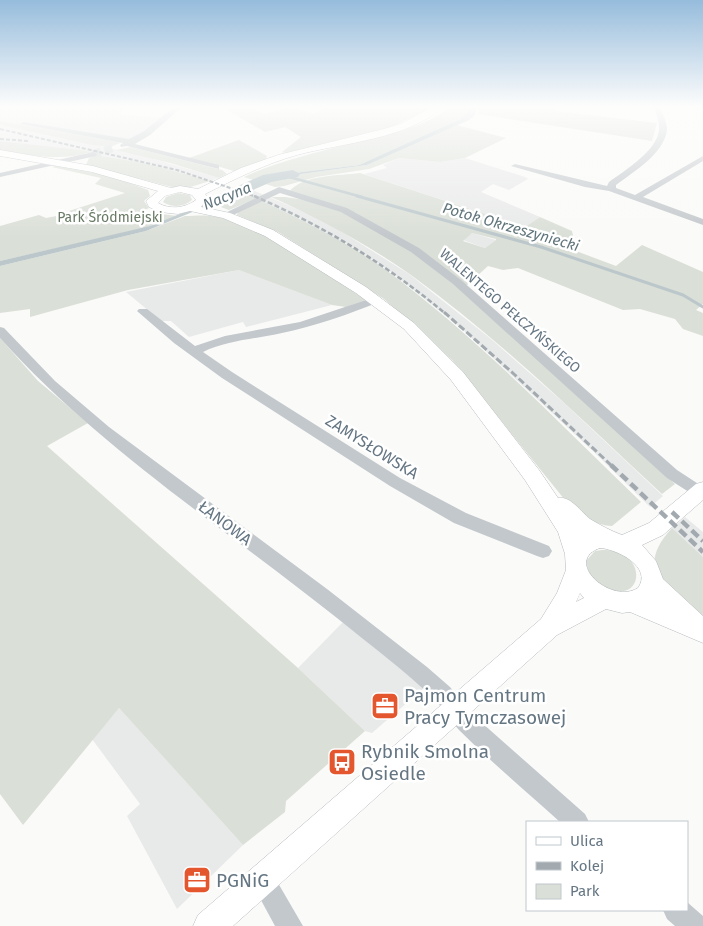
<svg xmlns="http://www.w3.org/2000/svg" width="703" height="926" font-family="'Fira Sans',sans-serif">
	<rect width="100%" height="100%" fill="#fafaf8"/>
	<!-- built -->
	<path fill="#e8e9e9" d="M0,107H127L119,114L161,118L136,137L120,143L0,121Z
		M0,125L133,153L219,178L210,181L145,163L95,155L81,150L0,141Z
		M399,158L440,162L465,158L525,177L528,179L509,190L493,184L481,192L540,217L525,227L364,174L387,168L383,165Z
		M250,189L323,220L409,274L491,339L564,403L663,496L650,507L597,455L462,329L426,300L391,272L349,245L301,219L241,192Z
		M472,233L496,240L485,248L463,240Z
		M239,270L332,305L246,327L243,322L189,337L171,321H161L126,292Z
		M685,517L703,532V557L672,528Z
		M344,621L424,688L372,733L365,731L298,668Z
		M119,708L243,845L177,909L127,816L140,804L92,739Z"/>
	<!-- green -->
	<path fill="#dadfd7" fill-rule="evenodd" d="M222,107H252L263,114C283,109 293,104 313,114L326,107H435L391,127L285,153L282,152L301,137L285,127L265,132Z
		M450,107H469L467,113L460,119L359,165L278,175L259,181L263,182L279,177L367,165L457,125L506,138L465,158L440,162L399,158L369,169L316,177L284,186L275,187L244,177C274,163 313,153 349,144C383,136 422,129 450,107Z
		M480,107H554L555,111L657,123L652,141L478,114Z
		M0,121L117,142L120,143L110,147L93,145L0,125Z
		M239,140L267,156L266,159L234,171L189,158Z
		M0,141L81,150L91,152C59,162 33,155 0,150Z
		M131,147L222,170L227,174L219,178L170,163L116,150Z
		M95,155L145,163L210,181L187,188L172,187L86,165L89,158Z
		M55,166L111,176L148,190L150,196L144,201L149,208L134,215L141,219L161,214L178,216L145,228L0,261V226L39,215L46,218L72,213L69,211L125,193L95,184L101,178L52,167Z
		M360,173L525,227L540,217L572,231L576,251L616,266L642,245L703,272V304L696,310L703,313V336L683,329L675,319L640,309L623,310L518,268L503,270L488,266L466,286L356,213L289,192C303,174 340,176 360,173ZM472,233L496,239V240L485,248L463,241Z
		M241,192L258,198L229,210L218,206L216,203Z
		M178,193L190,195L192,200C184,207 172,208 163,202L166,197Z
		M271,197H285L313,201L343,212L420,256L489,313L675,484L662,494C581,419 501,340 411,275C367,244 320,219 271,197Z
		M262,201C303,220 345,241 382,267C476,336 557,421 641,502L612,526C592,525 579,512 565,500L452,360L384,299L278,232L237,215L238,211Z
		M185,216C193,216 203,215 211,216C253,220 329,276 366,300L346,307L332,305L239,270L128,290L30,317V309L0,313V266L146,231Z
		M0,338L38,381L88,423L47,446L298,668L365,731L286,801L285,812L243,845L119,708L23,825L0,794Z
		M672,528L703,557V625C670,594 631,572 672,528Z
		M602,550C652,548 644,614 599,583C591,578 586,570 587,560L595,551Z"/>
	<!-- water -->
	<path fill="#bbc7cb" d="M469,107H477L475,115L469,120L367,165L279,177L263,182L259,181L278,175L359,165L460,119L467,113Z
		M252,185L256,186L146,231L0,266V261L150,226Z"/>
	<g fill="none" stroke-linecap="round" stroke-linejoin="round">
		<!-- stream-far1 -->
		<path stroke="#bbc7cb" stroke-width="2.5" d="M282,175L362,197"/>
		<!-- stream -->
		<path stroke="#bbc7cb" stroke-width="3" d="M357,196L541,247L683,295L703,307"/>
		<!-- river -->
		<path fill="#bbc7cb" fill-rule="evenodd" d="M293,170L300,174L298,177L271,182L228,201H218L216,198L218,195L263,175Z"/>
		<!-- minor-tunnel -->
		<path stroke="#d5d9db" stroke-width="8" stroke-dasharray="8 4" stroke-linecap="butt" d="M93,154L113,148"/>
		<defs>
			<path id="major" d="M432,107H443C408,139 342,143 297,155C265,164 235,179 205,194L208,197L201,207L230,213L273,230L366,287L414,323L463,372L539,470L558,498C571,496 581,512 590,519C600,525 611,531 622,535L649,523L696,484L703,482V500L663,535L642,545L656,561L663,579L703,616V643L630,612L622,613L606,609L557,635L233,926H193L198,915L541,619L557,593L566,570L565,554L558,532L525,480L451,380L404,329L356,293L265,236L223,218L190,211L178,214L160,212L149,207L146,201L158,191L92,172L0,156V150L93,166L171,188L180,186L198,189L241,168L278,155L384,129L403,123ZM180,192L192,195L196,200C185,208 170,210 158,203L165,196ZM600,548C617,549 653,567 638,588C611,605 562,561 600,548ZM580,593L584,598L576,602Z"/>
		</defs>
		<!-- major casing -->
		<use href="#major" stroke="#b5babe" stroke-width="1"/>
		<!-- minor -->
		<path fill="#c3c8cc" fill-rule="evenodd" d="M174,107H182L150,135L135,144L219,165V169L127,146L121,147L120,145L123,143L20,124L24,122L129,139L144,131Z
			M654,107H660C663,114 667,123 667,130C664,154 633,172 616,185V188L635,195L703,156V161L643,197L703,219V225L609,191L585,187L511,166L515,164L607,186L609,182C624,171 657,151 659,130C660,123 656,114 654,107Z
			M93,152L97,154L96,156L0,177V173Z
			M279,187L347,208L419,248L461,280L677,470L703,487V501L667,478L453,284L411,252L341,212L280,193L229,217H223L221,215Z
			M375,297L379,298L381,300L379,302C347,315 315,326 282,333C256,339 228,340 203,352L232,372L400,478L466,513L549,546L552,551L549,556L543,558L537,556L454,523L390,486L222,378L174,343L137,311L139,309H147L195,346L225,336L300,322Z
			M0,327L4,328L55,381L109,427L327,589L427,667L450,687L473,715L585,814L589,822H560C527,792 491,762 459,730C451,721 444,710 436,701C406,671 370,645 337,618C223,527 98,447 0,338Z
			M262,868L271,871L303,926H275L250,880L253,871Z
			M687,902L703,916V926H675L667,919L663,910H687Z"/>
		<!-- major -->
		<use href="#major" fill="#fff" fill-rule="evenodd"/>
		<!-- rail-far3 -->
		<path stroke="#a2aab0" stroke-width="2" stroke-dasharray="4 2" stroke-linecap="butt" d="M0,129L177,170L257,197
			M0,139L29,141"/>
		<!-- rail-far2 -->
		<path stroke="#a2aab0" stroke-width="2.5" stroke-dasharray="5 2.5" stroke-linecap="butt" d="M254,196C324,226 387,265 446,314"/>
		<!-- rail-far1 -->
		<path stroke="#a2aab0" stroke-width="3" stroke-dasharray="7 3" stroke-linecap="butt" d="M444,312L515,375L612,466"/>
		<!-- rail -->
		<path stroke="#a2aab0" stroke-width="4.5" stroke-dasharray="9 4.5" stroke-linecap="butt" d="M611,465L703,552
			M672,512L703,541"/>
	</g>
	<!-- sky -->
	<linearGradient id="sky" x2="0" y2="1"><stop stop-color="#96bcdc"/><stop offset="0.45" stop-color="#fdfdfc"/><stop offset="1" stop-color="#fdfdfc" stop-opacity="0"/></linearGradient>
	<rect width="703" height="237" fill="url(#sky)"/>
	<!-- icons -->
	<defs>
		<symbol id="office-square" viewBox="-11 -11 22 22"><rect x="-9" y="-9" width="18" height="18" rx="4" fill="#e4572e" stroke="#fff"/><path d="M-6-3h4V-5.5h4V-3h4V5H-6ZM-1-4.5V-3h2v-1.5ZM-6 0V1H6V0Z" fill="#fff"/></symbol>
		<symbol id="bus-square" viewBox="-11 -11 22 22"><rect x="-9" y="-9" width="18" height="18" rx="4" fill="#e4572e" stroke="#fff"/><path d="M-5-6H5V4H4V6H2V4H-2V6H-4V4H-5ZM-3.5-4V0h7V-4ZM-3.5 1.2v1.5H-2V1.2ZM2 1.2v1.5H3.5V1.2Z" fill="#fff"/></symbol>
	</defs>
	<g fill-rule="evenodd">
		<use href="#office-square" x="369" y="690" width="32" height="32"/>
		<use href="#bus-square" x="326" y="746" width="32" height="32"/>
		<use href="#office-square" x="181" y="864" width="32" height="32"/>
	</g>
	<g text-anchor="middle" dominant-baseline="central" stroke-width="5" stroke-linejoin="round" paint-order="stroke">
		<!-- far-park labels -->
		<g font-size="14" fill="#687a64" stroke="#fff">
			<text x="110" y="217">Park Śródmiejski</text>
		</g>
		<!-- far-street labels -->
		<g font-size="14" fill="#657683" stroke="#fff">
			<text transform="translate(510 311) rotate(41)">WALENTEGO PEŁCZYŃSKIEGO</text>
		</g>
		<!-- far-water labels -->
		<g font-size="15" font-style="italic" fill="#60757c" stroke="#fff">
			<text transform="translate(227 196) rotate(-22)">Nacyna</text>
			<text transform="translate(511 227) rotate(16)">Potok Okrzeszyniecki</text>
		</g>
		<!-- street labels -->
		<g font-size="16" fill="#657683" stroke="#fff">
			<text transform="translate(372 447) rotate(32)">ZAMYSŁOWSKA</text>
			<text transform="translate(225 523) rotate(37)">ŁANOWA</text>
		</g>
		<!-- near-poi labels -->
		<g font-size="19" fill="#657683" stroke="#fff" text-anchor="start">
			<text x="404" y="695">Pajmon Centrum<tspan x="404" dy="22">Pracy Tymczasowej</tspan></text>
			<text x="361" y="751">Rybnik Smolna<tspan x="361" dy="22">Osiedle</tspan></text>
			<text x="216" y="880">PGNiG</text>
		</g>
	</g>
	<!-- legend -->
	<rect x="526" y="821" width="162" height="90" fill="#ffffff" stroke="#c1c8cd"/>
	<rect x="536" y="837" width="25" height="8" fill="#ffffff" stroke="#c1c8cd"/>
	<text x="570" y="846" font-size="15" fill="#657683">Ulica</text>
	<rect x="536" y="862" width="25" height="8" fill="#a2aab0" stroke="#c1c8cd"/>
	<text x="570" y="871" font-size="15" fill="#657683">Kolej</text>
	<rect x="536" y="884" width="25" height="15" fill="#dadfd7" stroke="#c1c8cd"/>
	<text x="570" y="896" font-size="15" fill="#657683">Park</text>
</svg>
